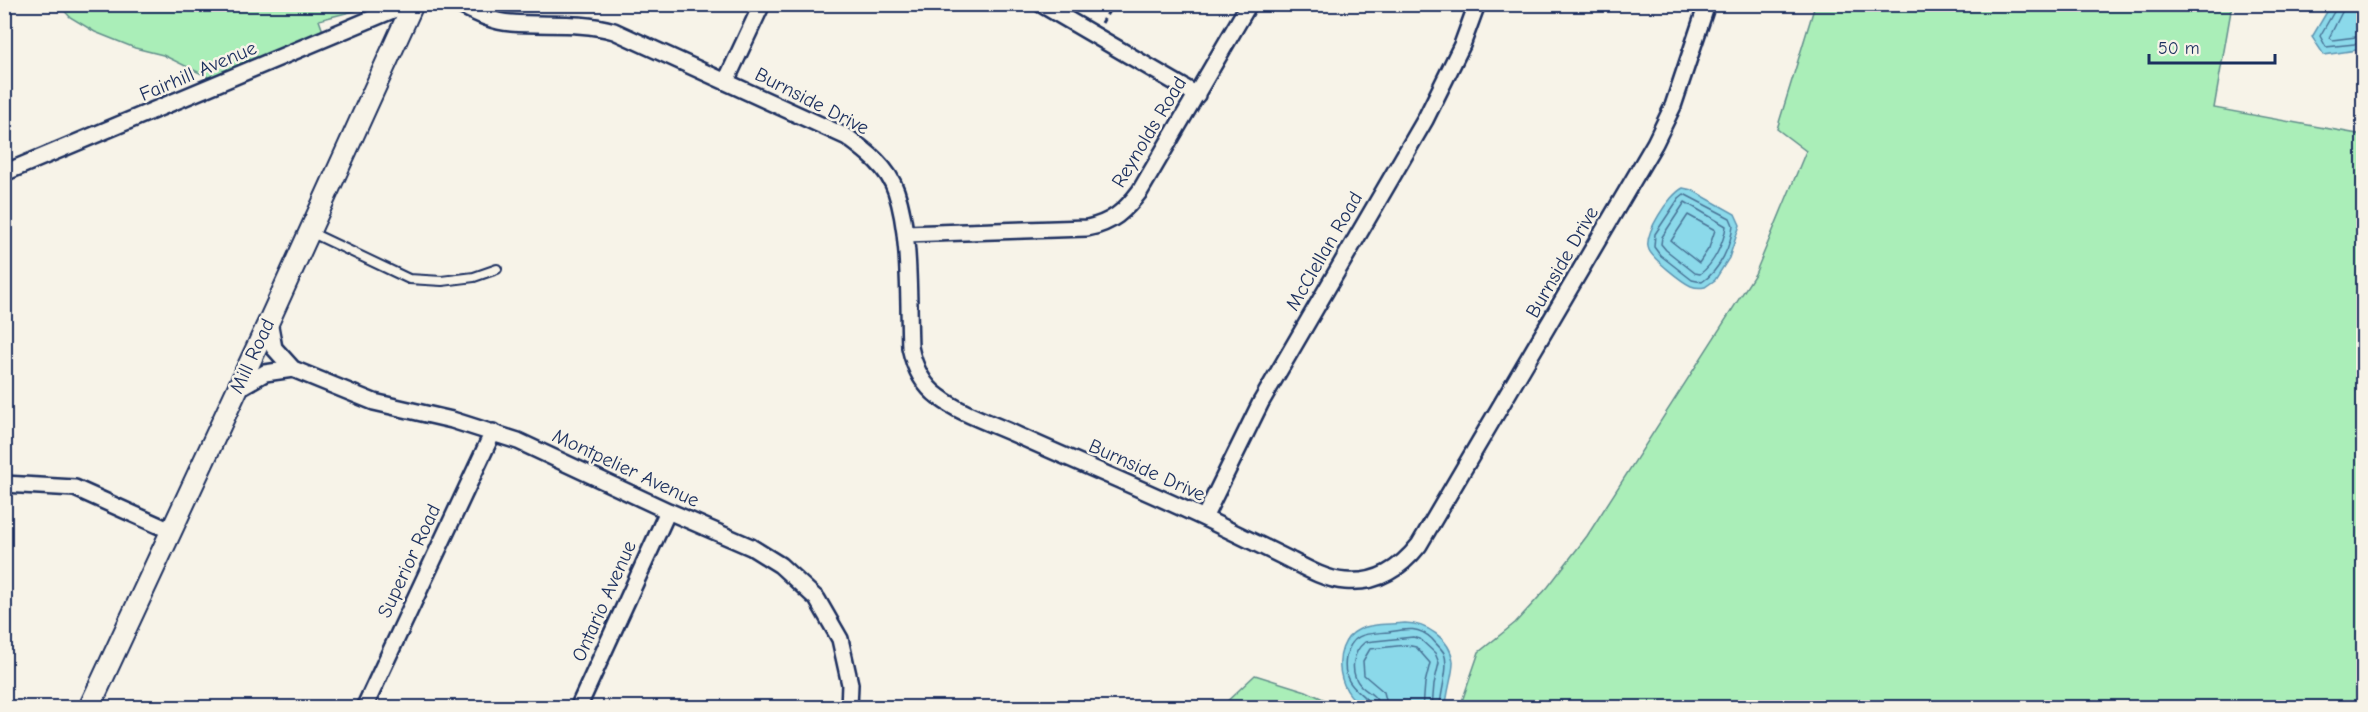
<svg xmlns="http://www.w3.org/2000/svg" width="2368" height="712" font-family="'Comic Neue',sans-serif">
	<rect width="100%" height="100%" fill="#f7f3e8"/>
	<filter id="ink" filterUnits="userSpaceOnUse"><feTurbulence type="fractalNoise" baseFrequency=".0167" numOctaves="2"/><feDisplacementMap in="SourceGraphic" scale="12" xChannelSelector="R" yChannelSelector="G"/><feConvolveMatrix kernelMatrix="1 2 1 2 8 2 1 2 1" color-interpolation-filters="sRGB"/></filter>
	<g filter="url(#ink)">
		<!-- green -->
		<path fill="#aaeeb8" stroke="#628e8b" stroke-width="1.5" d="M59,5H370L369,7L319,20L324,34L214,80L163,55L135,48L95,32L70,17Z
			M1815,5H2232L2214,108L2363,135V707H1460L1479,652L1515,623L1548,587L1587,536L1755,274L1806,151L1777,129Z
			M1255,675L1306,691L1340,707H1221Z"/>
		<!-- water -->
		<path fill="#8bd9ea" stroke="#5e95b2" stroke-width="1.5" d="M2331,5H2363V49L2324,55L2312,37Z
			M1683,188L1692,190L1735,214L1740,225L1729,258L1715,280L1705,287C1700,288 1696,288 1691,286C1682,282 1653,259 1649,250C1642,235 1670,194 1683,188Z
			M1405,623C1425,623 1450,638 1453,661C1454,671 1446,694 1446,707C1424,708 1391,711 1371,708C1337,702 1328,645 1358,630C1371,623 1391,625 1405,623Z"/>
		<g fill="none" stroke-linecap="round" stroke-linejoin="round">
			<!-- shore -->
			<path stroke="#487396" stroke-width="1.5" d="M2336,4L2335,10L2320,36L2326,47L2364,43
				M2343,4L2342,12L2329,38L2332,40L2364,36
				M1684,194L1730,218L1733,225C1731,246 1720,270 1702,282L1692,280L1660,255L1654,247L1655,234L1679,198Z
				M1685,202L1726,226C1724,242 1714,264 1700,274L1695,273L1666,250L1661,244L1662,237Z
				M1688,215L1715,230L1709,248L1699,263L1671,241Z
				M1371,708C1369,693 1340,690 1346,657C1352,631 1368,634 1389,632C1406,629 1418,626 1432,639C1436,644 1441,648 1444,653C1450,668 1440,691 1440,708
				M1379,708C1378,695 1369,694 1361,686C1349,673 1352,652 1365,642L1413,637L1420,639L1435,653L1439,663L1434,684L1432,708
				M1388,708L1384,692L1364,675L1363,661L1370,649L1406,645L1416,647L1430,663L1425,683L1423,708"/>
			<defs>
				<path id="service" d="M310,232L409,279L442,281L474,277L497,269"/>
				<path id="minor" d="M458,4C474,12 492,22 511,23C546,26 580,21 614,31L847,137C866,151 888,167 896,191C911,235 908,300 910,347C914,366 922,385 939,397C961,414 991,423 1017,435C1079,463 1142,489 1204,518C1233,532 1262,546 1290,560C1307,569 1327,580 1345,581C1377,584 1400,569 1419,545L1655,143L1673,106L1707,4
					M1041,4L1197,95
					M726,81L762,4
					M4,173L407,4
					M905,234L1087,228C1112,223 1125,211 1140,191L1249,4
					M293,369L374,402L452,420L518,441L668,511L751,547L780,565L817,599L840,639L850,684L849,708
					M237,389L265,373L293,369L274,348L269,321
					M4,484L75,488L171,531
					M1204,518L1261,402L1425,120L1462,45L1477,4
					M364,708L493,432
					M578,708L668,511"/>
				<path id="tertiary" d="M89,708L269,321L413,4"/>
			</defs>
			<!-- service casing -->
			<use href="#service" stroke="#1b2f5e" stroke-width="12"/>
			<!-- minor casing -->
			<use href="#minor" stroke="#1b2f5e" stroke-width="20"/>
			<!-- tertiary casing -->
			<use href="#tertiary" stroke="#1b2f5e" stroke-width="24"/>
			<!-- path -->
			<path stroke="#1b2f5e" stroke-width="3" stroke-dasharray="4.5 4.5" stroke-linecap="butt" d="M1102,23L1113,4"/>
			<!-- service -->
			<use href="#service" stroke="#f7f3e8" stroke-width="8"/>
			<!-- minor -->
			<use href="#minor" stroke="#f7f3e8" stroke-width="15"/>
			<!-- tertiary -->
			<use href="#tertiary" stroke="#f7f3e8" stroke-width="20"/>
		</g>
	</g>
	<g text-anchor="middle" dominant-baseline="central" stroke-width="5" stroke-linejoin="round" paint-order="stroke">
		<!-- street labels -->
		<g font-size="20" fill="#1b2f5e" stroke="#f7f3e8">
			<text transform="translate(198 71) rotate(-23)">Fairhill Avenue</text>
			<text transform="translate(812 101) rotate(27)">Burnside Drive</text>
			<text transform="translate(1149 132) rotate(-59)">Reynolds Road</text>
			<text transform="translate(1324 251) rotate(-60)">McClellan Road</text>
			<text transform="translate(1562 262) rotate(-60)">Burnside Drive</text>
			<text transform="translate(252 356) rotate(-65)">Mill Road</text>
			<text transform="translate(626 468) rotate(25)">Montpelier Avenue</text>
			<text transform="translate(1147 470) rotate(24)">Burnside Drive</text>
			<text transform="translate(409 561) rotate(-65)">Superior Road</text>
			<text transform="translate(604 601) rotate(-66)">Ontario Avenue</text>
		</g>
	</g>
	<!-- margin -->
	<rect width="2368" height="712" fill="none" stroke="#f7f3e8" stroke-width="24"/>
	<rect x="12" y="12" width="2344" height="688" fill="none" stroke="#1b2f5e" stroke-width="2" filter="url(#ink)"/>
	<!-- scale -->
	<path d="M2149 54v9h126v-9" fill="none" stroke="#1b2f5e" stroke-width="3"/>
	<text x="2158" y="54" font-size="18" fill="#1b2f5e" stroke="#f7f3e8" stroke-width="4.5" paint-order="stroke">50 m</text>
</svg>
